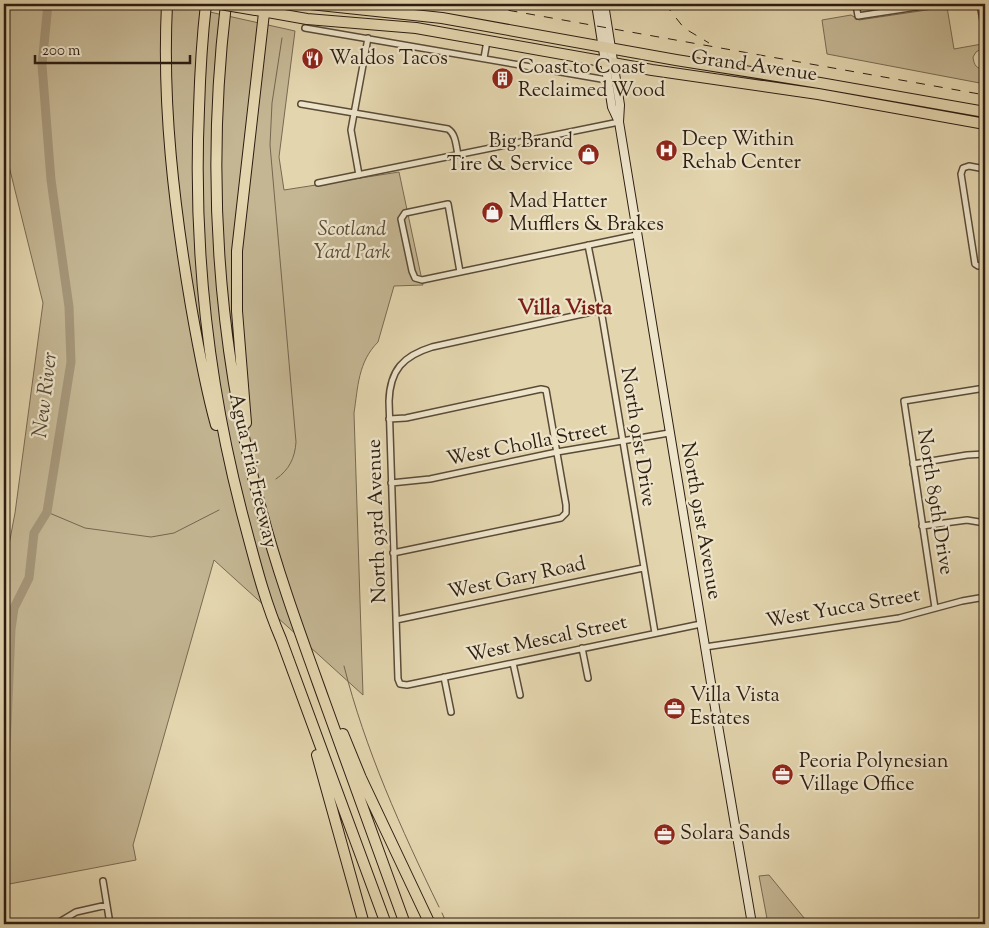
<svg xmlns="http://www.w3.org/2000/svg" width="989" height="928" font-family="'Sorts Mill Goudy',serif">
	<rect width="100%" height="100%" fill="#e3d5ae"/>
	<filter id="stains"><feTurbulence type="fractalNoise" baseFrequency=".004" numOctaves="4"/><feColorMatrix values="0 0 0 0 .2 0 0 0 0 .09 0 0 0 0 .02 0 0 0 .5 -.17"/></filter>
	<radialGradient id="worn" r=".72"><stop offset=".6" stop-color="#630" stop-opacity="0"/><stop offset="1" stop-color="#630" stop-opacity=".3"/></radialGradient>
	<!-- green -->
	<path fill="#c4b693" stroke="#786a52" d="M4,4H174L295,31L279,157L284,190L399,172L423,285L394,286L378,342C358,362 358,387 354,413L363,695L214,560L133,845L136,860L4,885V571L15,513L43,303L4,146Z
		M947,7L954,49L982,44L981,49L976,52L973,57C974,66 977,69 985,69V84L827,54L822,20L851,15L859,20Z
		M769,875L809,924H768L759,876Z"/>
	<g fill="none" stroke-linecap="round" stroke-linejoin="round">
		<!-- stream -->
		<path stroke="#75664f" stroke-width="1" d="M276,479C289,470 295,458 296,442L270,145L272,103L282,38
			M47,512L85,528L151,537L174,533L219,510
			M344,666C365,749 401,829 439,907
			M442,913L447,924"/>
		<!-- river -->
		<path stroke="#a59679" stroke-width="9" d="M4,755L6,749L11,629L14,608L29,578L34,533L47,512L71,362L69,307L51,180L42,65L48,4"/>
		<defs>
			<path id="street" d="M856,4L858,16L936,4
				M980,4L985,32
				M305,28L607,80
				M484,58L487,41
				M984,60L985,55
				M301,104L448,129C456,134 456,146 458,155
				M985,169L969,166L963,168L961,174L975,264L978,266L985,264
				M359,175L351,130L368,38
				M318,183L619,122
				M588,245L601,310L655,633
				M460,272L448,204L405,213L401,219L412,271L415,278L422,280L637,235
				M601,310L432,347C403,356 390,370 389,401L398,679L400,684L407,685L701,624
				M389,419L406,418L541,389L546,390L566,505V513L561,518L393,553
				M913,464L967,455L985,454
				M391,483L430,479L557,452L669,433
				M922,526L967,520L985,523
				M935,608L904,401L985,388
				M396,620L643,568
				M705,647L899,618L962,601L985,597
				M582,648L588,678
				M513,663L520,695
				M444,677L451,712
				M103,881L110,924
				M56,924L76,912L107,905"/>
			<path id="secondary" d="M596,4L612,107L618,120
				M604,4L620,105L619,122C661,390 706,657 752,924"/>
			<path id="highway" d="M167,4C162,105 174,206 191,306C198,346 205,386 216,425
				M206,4C202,39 200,74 199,109C193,247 208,384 243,517C254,558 264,600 281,639L386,924
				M226,4C206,171 217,342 260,505C277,571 301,636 324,700C351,775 378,849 405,924
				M310,4L442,18L676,60L820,83L985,112
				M238,7L307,19L416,28L652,70L818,94L985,124
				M246,423L237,311V251L265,4
				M343,734L361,778L430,924
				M317,755L364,924"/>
		</defs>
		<!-- street casing -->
		<use href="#street" stroke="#5a4b38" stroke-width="8"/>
		<!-- secondary casing -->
		<use href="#secondary" stroke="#2c1d11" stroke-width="10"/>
		<!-- highway casing -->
		<use href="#highway" stroke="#2c1d11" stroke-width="12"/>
		<!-- street -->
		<use href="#street" stroke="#ede4ca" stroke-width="5"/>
		<!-- secondary -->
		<use href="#secondary" stroke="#ede4ca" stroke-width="8"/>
		<!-- highway -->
		<use href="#highway" stroke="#e3d5ae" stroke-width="10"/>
		<!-- rail -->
		<path stroke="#2c1d11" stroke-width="1" stroke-dasharray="9 9" stroke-linecap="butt" d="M473,4L985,95
			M665,4L684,28L709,43"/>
		<defs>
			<path id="highway-bridge" d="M220,4L238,7"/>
		</defs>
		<!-- highway-bridge casing -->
		<use href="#highway-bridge" stroke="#2c1d11" stroke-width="12" stroke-linecap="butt"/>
		<!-- highway-bridge -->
		<use href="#highway-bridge" stroke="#e3d5ae" stroke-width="10"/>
	</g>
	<!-- icons -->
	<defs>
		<symbol id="restaurant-disc" viewBox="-11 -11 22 22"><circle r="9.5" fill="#8f2418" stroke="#ede4ca"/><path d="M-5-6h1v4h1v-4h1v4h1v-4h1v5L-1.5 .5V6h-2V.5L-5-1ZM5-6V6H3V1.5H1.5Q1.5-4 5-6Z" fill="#fff"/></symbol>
		<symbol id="building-disc" viewBox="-11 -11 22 22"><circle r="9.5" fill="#8f2418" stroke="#ede4ca"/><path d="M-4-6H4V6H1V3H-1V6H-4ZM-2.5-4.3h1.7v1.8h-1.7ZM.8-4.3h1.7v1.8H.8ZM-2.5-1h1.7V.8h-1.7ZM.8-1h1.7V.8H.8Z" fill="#fff"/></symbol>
		<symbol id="hospital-disc" viewBox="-11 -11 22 22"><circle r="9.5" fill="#8f2418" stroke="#ede4ca"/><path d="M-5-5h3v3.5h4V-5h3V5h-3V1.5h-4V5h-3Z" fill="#fff"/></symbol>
		<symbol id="shop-disc" viewBox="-11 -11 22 22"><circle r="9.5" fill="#8f2418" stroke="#ede4ca"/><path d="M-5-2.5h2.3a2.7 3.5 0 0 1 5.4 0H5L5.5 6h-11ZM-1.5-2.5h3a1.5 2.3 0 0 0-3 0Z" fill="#fff"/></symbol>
		<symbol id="office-disc" viewBox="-11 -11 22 22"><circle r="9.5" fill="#8f2418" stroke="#ede4ca"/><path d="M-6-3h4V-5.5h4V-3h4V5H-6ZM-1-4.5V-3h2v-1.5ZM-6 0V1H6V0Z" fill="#fff"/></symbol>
	</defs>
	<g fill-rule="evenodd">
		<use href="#restaurant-disc" x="300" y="46" width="25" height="25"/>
		<use href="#building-disc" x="490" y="66" width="25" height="25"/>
		<use href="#hospital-disc" x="654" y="138" width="25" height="25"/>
		<use href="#shop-disc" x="576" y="142" width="25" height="25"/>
		<use href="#shop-disc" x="480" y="200" width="25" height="25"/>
		<use href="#office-disc" x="662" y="696" width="25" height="25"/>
		<use href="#office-disc" x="770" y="762" width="25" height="25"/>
		<use href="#office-disc" x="652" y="822" width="25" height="25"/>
	</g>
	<g text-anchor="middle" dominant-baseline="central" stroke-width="4.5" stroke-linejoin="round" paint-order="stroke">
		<!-- poi labels -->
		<g font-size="20" fill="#2c1d11" stroke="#ede4ca" text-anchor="start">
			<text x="329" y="59">Waldos Tacos</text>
			<text x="518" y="68">Coast to Coast<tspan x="518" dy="23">Reclaimed Wood</tspan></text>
			<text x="682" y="140">Deep Within<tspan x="682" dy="23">Rehab Center</tspan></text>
			<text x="573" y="142" text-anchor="end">Big Brand<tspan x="573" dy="23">Tire &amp; Service</tspan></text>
			<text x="509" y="202">Mad Hatter<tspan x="509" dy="23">Mufflers &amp; Brakes</tspan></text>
			<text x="690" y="696">Villa Vista<tspan x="690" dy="23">Estates</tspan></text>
			<text x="799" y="762">Peoria Polynesian<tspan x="799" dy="23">Village Office</tspan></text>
			<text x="680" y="834">Solara Sands</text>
		</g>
		<!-- street labels -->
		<g font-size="20" fill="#2c1d11" stroke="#ede4ca">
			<text transform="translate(754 67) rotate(8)">Grand Avenue</text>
			<text transform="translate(637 437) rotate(81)">North 91st Drive</text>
			<text transform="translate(527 445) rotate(-11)">West Cholla Street</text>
			<text transform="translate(252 471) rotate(77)">Agua Fria Freeway</text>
			<text transform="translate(934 502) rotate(81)">North 89th Drive</text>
			<text transform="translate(378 521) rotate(-92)">North 93rd Avenue</text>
			<text transform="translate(700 521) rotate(80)">North 91st Avenue</text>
			<text transform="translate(517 579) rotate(-12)">West Gary Road</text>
			<text transform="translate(843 609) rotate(-10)">West Yucca Street</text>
			<text transform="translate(547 640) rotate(-12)">West Mescal Street</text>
		</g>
		<!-- park labels -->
		<g font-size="20" font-style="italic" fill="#5a4b38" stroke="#ede4ca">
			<text x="352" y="230">Scotland<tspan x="352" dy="23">Yard Park</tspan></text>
		</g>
		<!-- neighbourhood labels -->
		<g font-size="21" font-weight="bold" fill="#7a1f14" stroke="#ede4ca">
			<text x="565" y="309">Villa Vista</text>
		</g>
		<!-- water labels -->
		<g font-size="21" font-style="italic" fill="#564735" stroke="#ede4ca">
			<text transform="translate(46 395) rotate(-83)">New River</text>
		</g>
	</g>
	<!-- margin -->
	<rect width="989" height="928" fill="none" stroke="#e3d5ae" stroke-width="20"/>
	<rect x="5" y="5" width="979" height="918" fill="none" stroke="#2c1d11" stroke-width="2.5"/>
	<rect x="10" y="10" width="969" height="908" fill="none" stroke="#2c1d11"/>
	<!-- scale -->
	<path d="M35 55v8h155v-8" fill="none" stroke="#2c1d11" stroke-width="2.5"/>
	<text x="42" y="55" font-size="15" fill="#2c1d11" stroke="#ede4ca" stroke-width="4" paint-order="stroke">200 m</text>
	<rect width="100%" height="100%" filter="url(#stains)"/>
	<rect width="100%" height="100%" fill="url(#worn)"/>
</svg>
